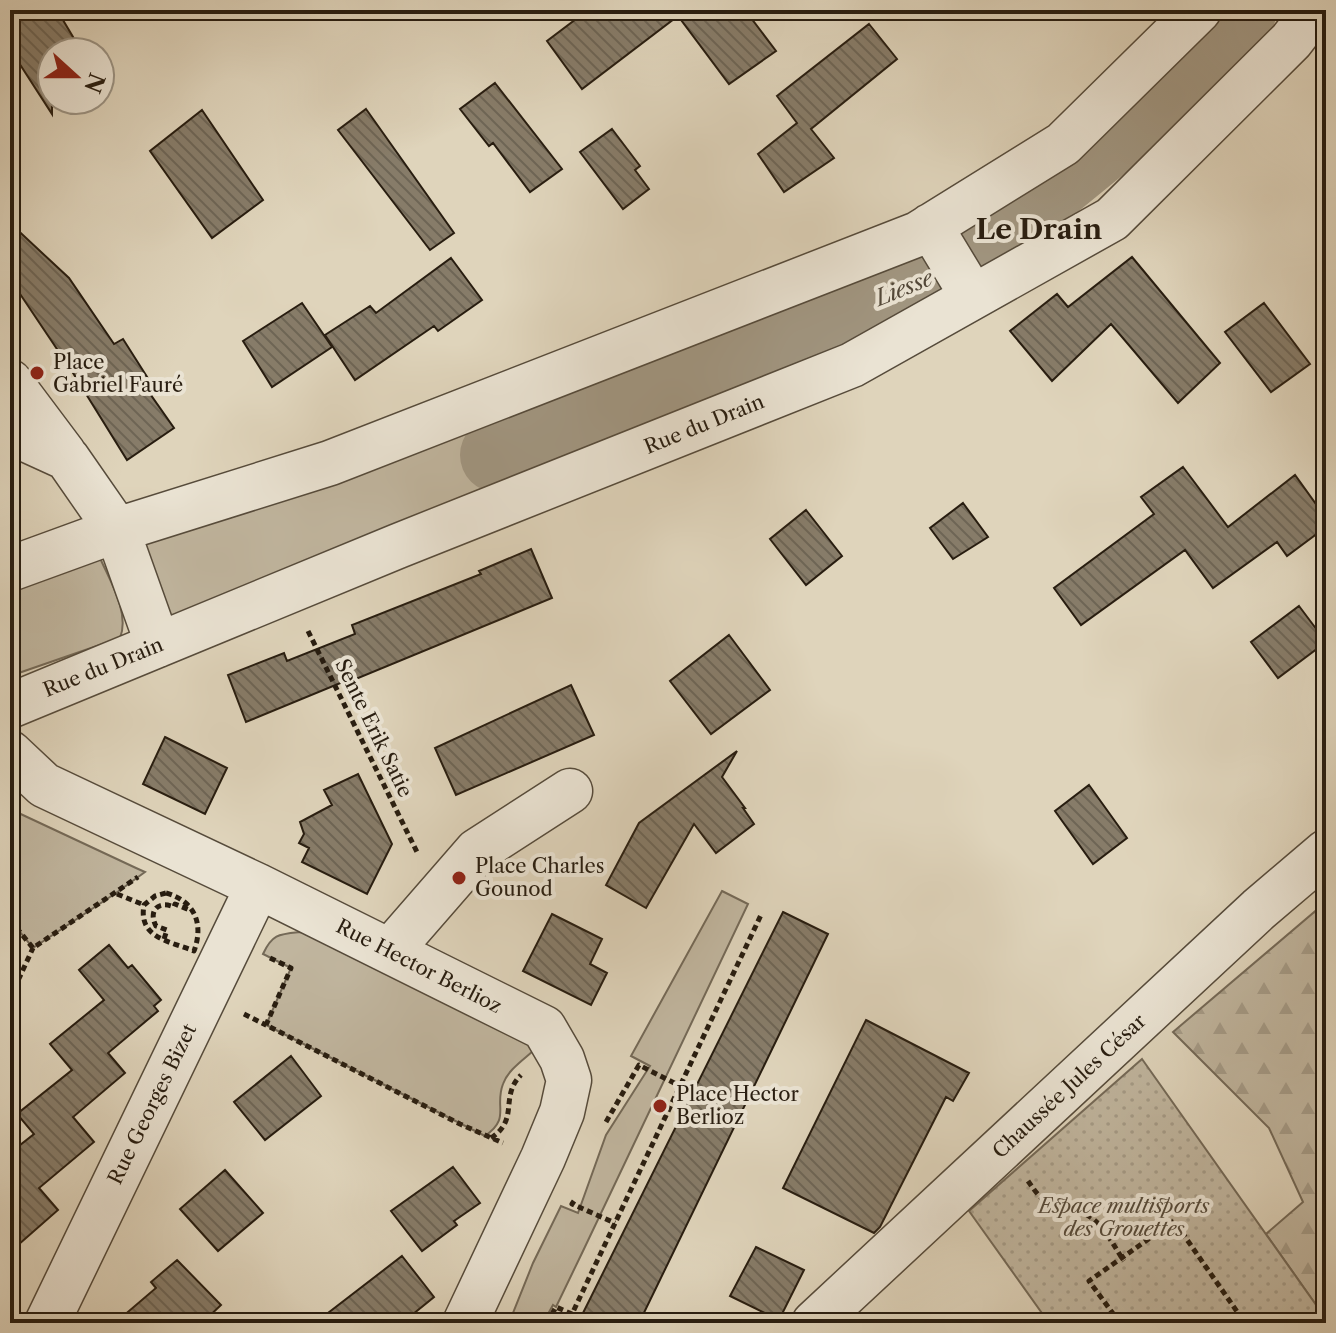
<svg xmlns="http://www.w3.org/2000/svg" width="1336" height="1333" font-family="'Libre Caslon Text',serif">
	<defs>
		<pattern id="forest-firs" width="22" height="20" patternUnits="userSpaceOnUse" patternTransform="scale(2)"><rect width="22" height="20" fill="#c0b59e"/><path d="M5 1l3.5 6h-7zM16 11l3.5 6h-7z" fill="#a59b87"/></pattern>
		<pattern id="park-dots" width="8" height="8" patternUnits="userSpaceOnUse" patternTransform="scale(2)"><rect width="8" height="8" fill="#c0b59e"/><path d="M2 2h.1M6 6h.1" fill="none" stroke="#a59b87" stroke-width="1.8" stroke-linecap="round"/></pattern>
		<pattern id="building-back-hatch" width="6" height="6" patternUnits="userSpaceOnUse" patternTransform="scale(2)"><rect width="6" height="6" fill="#877c69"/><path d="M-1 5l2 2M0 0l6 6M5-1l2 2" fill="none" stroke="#6e6555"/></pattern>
	</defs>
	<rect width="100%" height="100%" fill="#dfd4bb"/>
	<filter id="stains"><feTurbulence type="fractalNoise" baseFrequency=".0025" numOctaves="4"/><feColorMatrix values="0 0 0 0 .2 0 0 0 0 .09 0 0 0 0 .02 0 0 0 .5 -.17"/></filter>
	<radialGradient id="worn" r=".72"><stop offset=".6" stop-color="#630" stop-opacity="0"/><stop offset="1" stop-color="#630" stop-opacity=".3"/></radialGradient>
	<!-- grass -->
	<path fill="#c0b59e" stroke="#746957" stroke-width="2" d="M496,420L515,477L177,620L166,614L144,540Z
		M100,558C110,581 130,613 120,638L10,676V591Z
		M10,809L136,868L145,872L116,893L33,948L10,920Z
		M722,891L748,904L583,1251L556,1307L553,1305L543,1323H509L533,1263L561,1206L578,1213L606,1135L650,1066L631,1056Z
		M300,932L308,933L527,1041L533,1051C523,1060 508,1070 503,1084C494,1107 511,1118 485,1136L266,1025L291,968L263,954C272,934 279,934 300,932Z"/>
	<!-- forest -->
	<path fill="url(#forest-firs)" stroke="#746957" stroke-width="2" d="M1326,902V1319L1266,1234L1303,1202L1269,1128L1173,1032Z"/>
	<!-- park -->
	<path fill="url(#park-dots)" stroke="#746957" stroke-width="2" d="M1142,1059L1326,1319V1323H1049L969,1211Z"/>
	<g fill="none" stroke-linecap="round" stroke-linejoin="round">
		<!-- river -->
		<path stroke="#a19681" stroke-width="76" d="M498,455L945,271L1102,143L1239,10"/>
	</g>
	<!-- building -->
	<path fill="url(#building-back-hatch)" stroke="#281d10" stroke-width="2" d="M32,10H57L82,52H52V114L10,49V24Z
		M588,10H745L776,51L729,84L678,16L582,89L547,41Z
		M869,24L897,59L811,129L834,158L784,192L758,154L797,123L777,96Z
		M495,83L562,169L530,192L493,143L489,146L460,109Z
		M366,109L454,233L430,250L338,130Z
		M202,110L263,200L212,238L150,151Z
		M612,129L640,166L635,170L649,189L623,209L580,152Z
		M10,223L69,278L114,344L123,339L151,383L146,388L174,428L127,460L73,373L10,279Z
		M1132,257L1220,363L1178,403L1111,324L1052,381L1010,331L1057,294L1068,307Z
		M451,258L482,300L438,331L434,326L355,380L325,335L370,306L376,313Z
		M302,303L332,347L272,387L243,341Z
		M1264,303L1310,364L1271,392L1225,332Z
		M1183,467L1228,527L1295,475L1326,518V527L1287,556L1277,542L1213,588L1185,550L1081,625L1054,588L1154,514L1141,497Z
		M963,503L988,537L953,559L930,528Z
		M806,510L842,556L806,585L770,539Z
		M531,549L552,598L351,681L350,679L246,722L228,675L284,653L287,661L355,634L352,625L481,574L479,571Z
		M1299,606L1326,642L1278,678L1251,642Z
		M729,635L770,690L711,734L670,681Z
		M571,685L594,735L456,795L435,748Z
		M165,737L227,768L205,814L143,784Z
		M737,751L722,777L745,808H743L754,824L716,853L694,824L646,908L606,885L639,823Z
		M358,774L392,844L367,894L302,862L309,848L299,843L304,834L300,822L332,805L324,790Z
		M1089,785L1127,838L1093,864L1055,811Z
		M783,912L828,934L639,1323H578Z
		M552,914L602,939L590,964L607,973L591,1005L523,971Z
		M109,945L128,968L132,965L161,1000L154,1006L158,1011L108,1053L125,1073L73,1117L94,1142L39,1188L58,1210L10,1252V1153L34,1134L17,1114L72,1070L50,1044L104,1000L79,970Z
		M866,1020L969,1073L953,1101L946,1097L880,1227L874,1233L783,1188Z
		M291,1056L321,1096L265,1140L234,1102Z
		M453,1167L480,1203L454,1221L457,1225L422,1251L391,1211Z
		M225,1170L263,1213L218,1251L180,1209Z
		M756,1247L804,1270L779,1320L730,1296Z
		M402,1256L434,1297L402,1323H315Z
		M177,1260L221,1305L202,1323H115L156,1288L151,1282Z"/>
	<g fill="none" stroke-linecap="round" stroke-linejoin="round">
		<defs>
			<path id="minor" d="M930,226L973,297
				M10,382L64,454
				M10,432L67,458L117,530L158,645
				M10,569L117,530L330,463L918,234L1063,144L1199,10
				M10,706L398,546L852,365L1112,219L1291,41L1315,10
				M10,753L44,785L258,886L544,1028L562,1059L569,1080L562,1112L543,1158L465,1323
				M390,951L477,851L570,791
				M47,1323L258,886
				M814,1323L1259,909L1326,852"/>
		</defs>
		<!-- minor casing -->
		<use href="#minor" stroke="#564b3b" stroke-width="47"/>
		<!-- path -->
		<path stroke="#281d10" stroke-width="5" stroke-dasharray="6 4" stroke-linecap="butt" d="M308,631L417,852
			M166,893C195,901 204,924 194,951C169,941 138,938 144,905L155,896Z
			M117,894L144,905
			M10,920L33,948L138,877
			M164,939L167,930L156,926C148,911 158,900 174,907L175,904L192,911
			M270,958L291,968L266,1025L460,1124L503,1143
			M10,998L33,948
			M244,1014L266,1025
			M606,1122L639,1065L680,1086
			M491,1138C520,1119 499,1097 521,1075
			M1028,1181C1033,1188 1038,1196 1045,1201C1060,1211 1079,1207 1093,1219C1106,1229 1115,1248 1124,1261
			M574,1201L572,1204L615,1223
			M547,1323L556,1307L572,1314L761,915
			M1120,1323L1089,1281L1174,1221L1245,1323"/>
		<!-- minor -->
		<use href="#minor" stroke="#eae3d3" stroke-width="44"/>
	</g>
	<!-- markers -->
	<g fill="#8f2418" stroke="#eae3d3" stroke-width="3">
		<circle cx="37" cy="373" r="8"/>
		<circle cx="459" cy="878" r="8"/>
		<circle cx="660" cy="1106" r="8"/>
	</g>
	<g text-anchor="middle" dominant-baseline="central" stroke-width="8" stroke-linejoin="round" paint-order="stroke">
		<!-- poi labels -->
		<g font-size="20" fill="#281d10" stroke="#eae3d3" text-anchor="start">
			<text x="53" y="362">Place<tspan x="53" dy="23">Gabriel Fauré</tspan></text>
			<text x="475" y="866">Place Charles<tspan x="475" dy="23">Gounod</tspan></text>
			<text x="676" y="1094">Place Hector<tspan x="676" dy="23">Berlioz</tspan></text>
		</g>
		<!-- street labels -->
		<g font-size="20" fill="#281d10" stroke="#eae3d3">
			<text transform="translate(704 424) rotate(-22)">Rue du Drain</text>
			<text transform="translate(103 667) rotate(-22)">Rue du Drain</text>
			<text transform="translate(374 728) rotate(64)">Sente Erik Satie</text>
			<text transform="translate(419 966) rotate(27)">Rue Hector Berlioz</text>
			<text transform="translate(1069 1086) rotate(-43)">Chaussée Jules César</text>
			<text transform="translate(152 1104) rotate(-64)">Rue Georges Bizet</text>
		</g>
		<!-- park labels -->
		<g font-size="20" font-style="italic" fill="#564b3b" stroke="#eae3d3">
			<text x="1124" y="1206">Espace multisports<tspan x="1124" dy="23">des Grouettes</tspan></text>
		</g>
		<!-- water labels -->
		<g font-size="22" font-style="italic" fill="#524738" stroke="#eae3d3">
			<text transform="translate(904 288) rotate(-22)">Liesse</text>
		</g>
		<!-- district labels -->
		<g font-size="28" font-weight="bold" fill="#281d10" stroke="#eae3d3">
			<text x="1039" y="229">Le Drain</text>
		</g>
	</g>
	<!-- margin -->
	<rect width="1336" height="1333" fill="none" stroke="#dfd4bb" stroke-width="40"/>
	<rect x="12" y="12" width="1312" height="1309" fill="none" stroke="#281d10" stroke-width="4"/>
	<rect x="20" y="20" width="1296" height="1293" fill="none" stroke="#281d10" stroke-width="2"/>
	<!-- north arrow -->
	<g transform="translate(76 76) rotate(111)"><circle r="38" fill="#eae3d3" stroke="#9c9485" stroke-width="2"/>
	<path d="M0-6L14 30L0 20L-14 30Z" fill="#8f2418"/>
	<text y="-12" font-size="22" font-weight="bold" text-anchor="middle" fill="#281d10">N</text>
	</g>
	<rect width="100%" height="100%" filter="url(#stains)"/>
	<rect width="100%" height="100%" fill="url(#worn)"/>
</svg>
